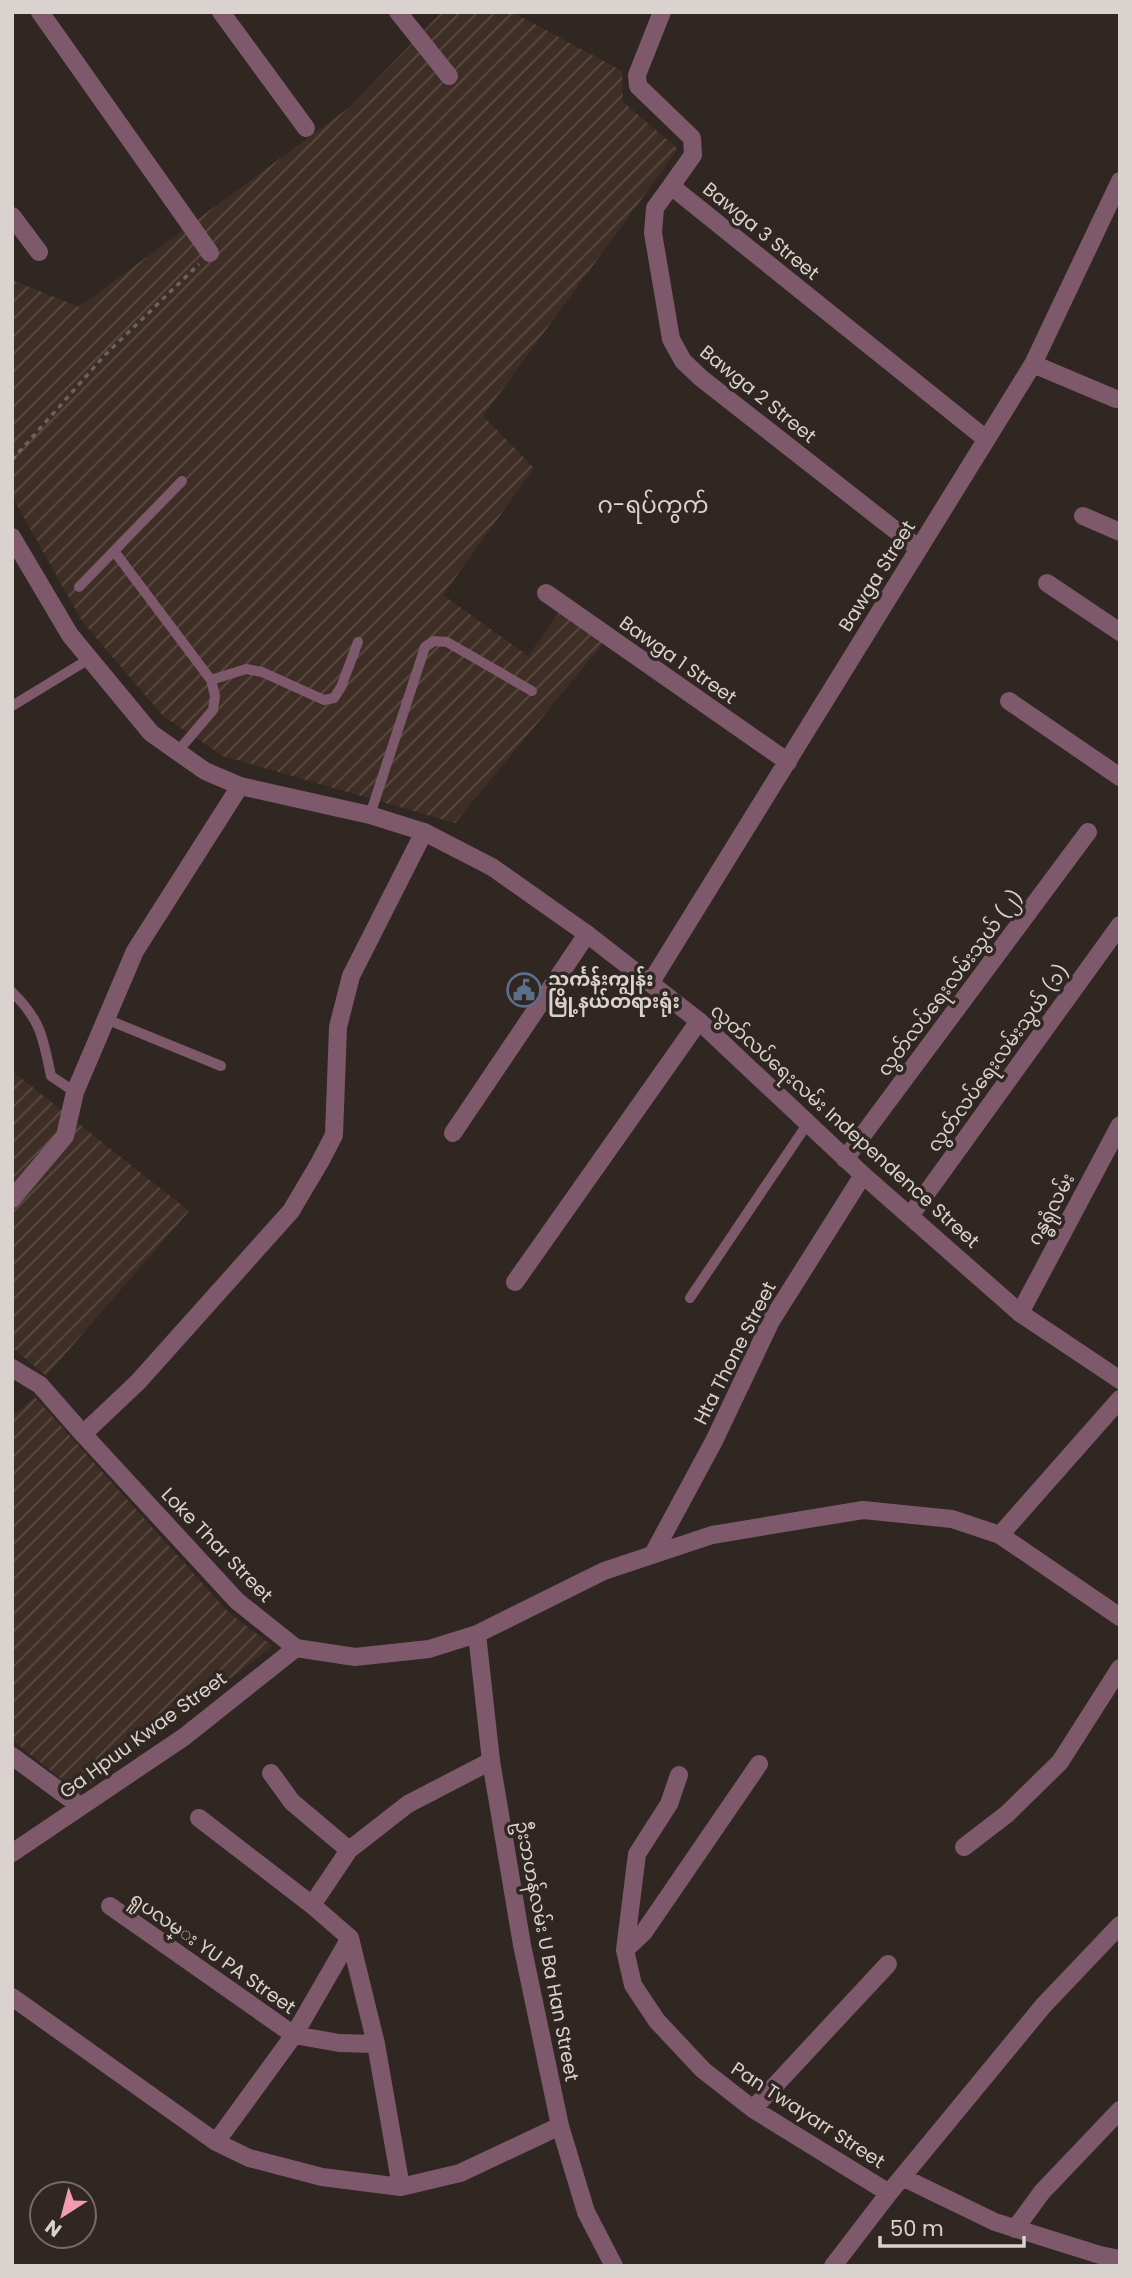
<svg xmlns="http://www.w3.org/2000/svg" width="1132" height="2278" font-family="Poppins,'Noto Sans Myanmar',sans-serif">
	<defs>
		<pattern id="industrial-furrows" width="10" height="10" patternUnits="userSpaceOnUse" patternTransform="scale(1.75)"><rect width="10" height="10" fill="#3f2e26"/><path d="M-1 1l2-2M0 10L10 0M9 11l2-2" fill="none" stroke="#5a4b44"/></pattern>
	</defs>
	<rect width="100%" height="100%" fill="#312722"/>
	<!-- industrial -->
	<path fill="url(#industrial-furrows)" d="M442,12H512L622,71L623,102L678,149L483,416L534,468L443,595L528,656L562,609L606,640L455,823L223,756L163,716L82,621L12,496V280L79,307L350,107Z
		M12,1071L189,1211L46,1376L12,1347Z
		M35,1397L229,1613L273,1646L79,1793L12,1740V1416Z"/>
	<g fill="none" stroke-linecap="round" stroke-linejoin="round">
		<!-- path -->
		<path stroke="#6b615d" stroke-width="3.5" stroke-dasharray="5 5" stroke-linecap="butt" d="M12,460L105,355L199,264"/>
		<!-- service -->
		<path stroke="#7d596b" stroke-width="10" d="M114,551L211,680L215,696L213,710L178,751
			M79,587L182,481
			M211,680L246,669L262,672L324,700L334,698L341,687L358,642
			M12,706L89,659
			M370,815L425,647L434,641L447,642L532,691
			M12,992C41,1020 43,1038 51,1076L75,1092
			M106,1019L221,1066
			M690,1298L808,1123"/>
		<!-- minor -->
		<path stroke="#7d596b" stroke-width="18" d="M40,12L210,253
			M221,12L306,128
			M398,12L449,76
			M662,12L637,75L638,86L692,138L693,155L671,186L986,439
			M671,186L655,208L653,233L671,339L683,361L701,378L918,548
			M12,216L39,252
			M1033,364L1116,399
			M1083,516L1120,532
			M1047,583L1120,632
			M546,593L788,762
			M1009,701L1120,777
			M651,982L1033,364L1120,181
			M453,1133L587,934
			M845,1159L1088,832
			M12,1199L65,1136L75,1092L135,951L240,786
			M910,1216L1120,925
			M515,1282L699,1021
			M1020,1313L1120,1125
			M83,1434L138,1382L291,1211L320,1162L334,1135L338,1027L351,976L424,832
			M1000,1535L1120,1399
			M653,1554L714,1441L771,1321L863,1175
			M12,1756L80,1806
			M271,1773L292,1802L349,1850
			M679,1775L669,1804L637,1854L625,1950L633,1985L657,2021L703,2070L753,2109L889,2193
			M199,1818L312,1905L350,1938L376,2044L401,2187
			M964,1847L1007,1814L1060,1762L1120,1668
			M12,1853L184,1737L296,1648
			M312,1905L349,1850L408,1804L491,1761
			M110,1906L294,2035L339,2043L376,2044
			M625,1950L644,1932L759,1764
			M12,1997L216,2142L249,2158L322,2177L401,2187L460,2173L560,2126
			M753,2109L888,1964
			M216,2142L294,2035L350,1938
			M902,2177L995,2222L1100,2255L1120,2259
			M1015,2229L1042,2192L1120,2110
			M833,2266L889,2193L1043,2006L1120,1925"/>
		<!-- tertiary -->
		<path stroke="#7d596b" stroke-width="18" d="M12,537L70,635L151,733L205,771L240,786L370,815L424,832L492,867L587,934L699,1021L863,1175L1020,1313L1120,1380
			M12,1368L40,1385L83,1434L237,1601L296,1648L355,1657L429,1649L477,1634L604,1571L712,1535L863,1510L952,1519L1000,1535L1120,1617
			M477,1634L491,1761L522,1945L560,2126L586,2212L614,2266"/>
	</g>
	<!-- icons -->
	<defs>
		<symbol id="civic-ring" viewBox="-11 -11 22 22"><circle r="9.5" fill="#312722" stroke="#5c6f8a" stroke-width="1.5"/><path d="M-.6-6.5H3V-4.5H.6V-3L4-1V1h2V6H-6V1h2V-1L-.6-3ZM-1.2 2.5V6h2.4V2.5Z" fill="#5c6f8a"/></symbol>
	</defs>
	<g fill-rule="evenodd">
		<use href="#civic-ring" x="505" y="971" width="38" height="38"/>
	</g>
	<g text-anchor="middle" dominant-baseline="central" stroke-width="7" stroke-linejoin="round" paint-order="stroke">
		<!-- street labels -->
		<g font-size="19" fill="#dad2cf" stroke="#312722">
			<text transform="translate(761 231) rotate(39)">Bawga 3 Street</text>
			<text transform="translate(758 394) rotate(39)">Bawga 2 Street</text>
			<text transform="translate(877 576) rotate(-58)">Bawga Street</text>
			<text transform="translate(678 660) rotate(35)">Bawga 1 Street</text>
			<text transform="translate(950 983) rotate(-53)">လွတ်လပ်ရေးလမ်းသွယ် (၂)</text>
			<text transform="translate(998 1058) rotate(-54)">လွတ်လပ်ရေးလမ်းသွယ် (၁)</text>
			<text transform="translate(845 1126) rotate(42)">လွတ်လပ်ရေးလမ်း Independence Street</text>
			<text transform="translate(1051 1209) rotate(-62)">ဂန္ဓရုံလမ်း</text>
			<text transform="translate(735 1353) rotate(-63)">Hta Thone Street</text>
			<text transform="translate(217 1545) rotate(46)">Loke Thar Street</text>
			<text transform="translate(143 1735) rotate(-36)">Ga Hpuu Kwae Street</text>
			<text transform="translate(547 1951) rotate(79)">ဦးဘဟန်လမ်း U Ba Han Street</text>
			<text transform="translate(213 1953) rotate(35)">ရူပလမ္း YU PA Street</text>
			<text transform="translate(808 2115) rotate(33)">Pan Twayarr Street</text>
		</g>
		<!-- poi labels -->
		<g font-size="19" font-weight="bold" fill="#dad2cf" stroke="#312722" text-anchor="start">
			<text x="548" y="979">သင်္ကန်းကျွန်း<tspan x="548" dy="22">မြို့နယ်တရားရုံး</tspan></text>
		</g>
		<!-- quarter labels -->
		<g font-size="23" fill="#dad2cf" stroke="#312722">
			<text x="653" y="505">ဂ-ရပ်ကွက်</text>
		</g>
	</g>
	<!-- border -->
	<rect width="1132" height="2278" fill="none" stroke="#dad2cf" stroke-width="28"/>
	<!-- north arrow -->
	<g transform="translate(63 2215) rotate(216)"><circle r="33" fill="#312722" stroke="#756b67" stroke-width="2"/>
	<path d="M0-5L12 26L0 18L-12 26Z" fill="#f29aaf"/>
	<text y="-10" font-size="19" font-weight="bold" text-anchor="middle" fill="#dad2cf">N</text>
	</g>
	<!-- scale -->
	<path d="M880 2236v10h144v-10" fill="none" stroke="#dad2cf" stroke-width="3.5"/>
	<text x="890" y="2236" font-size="21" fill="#dad2cf" stroke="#312722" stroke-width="5" paint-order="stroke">50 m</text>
</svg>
